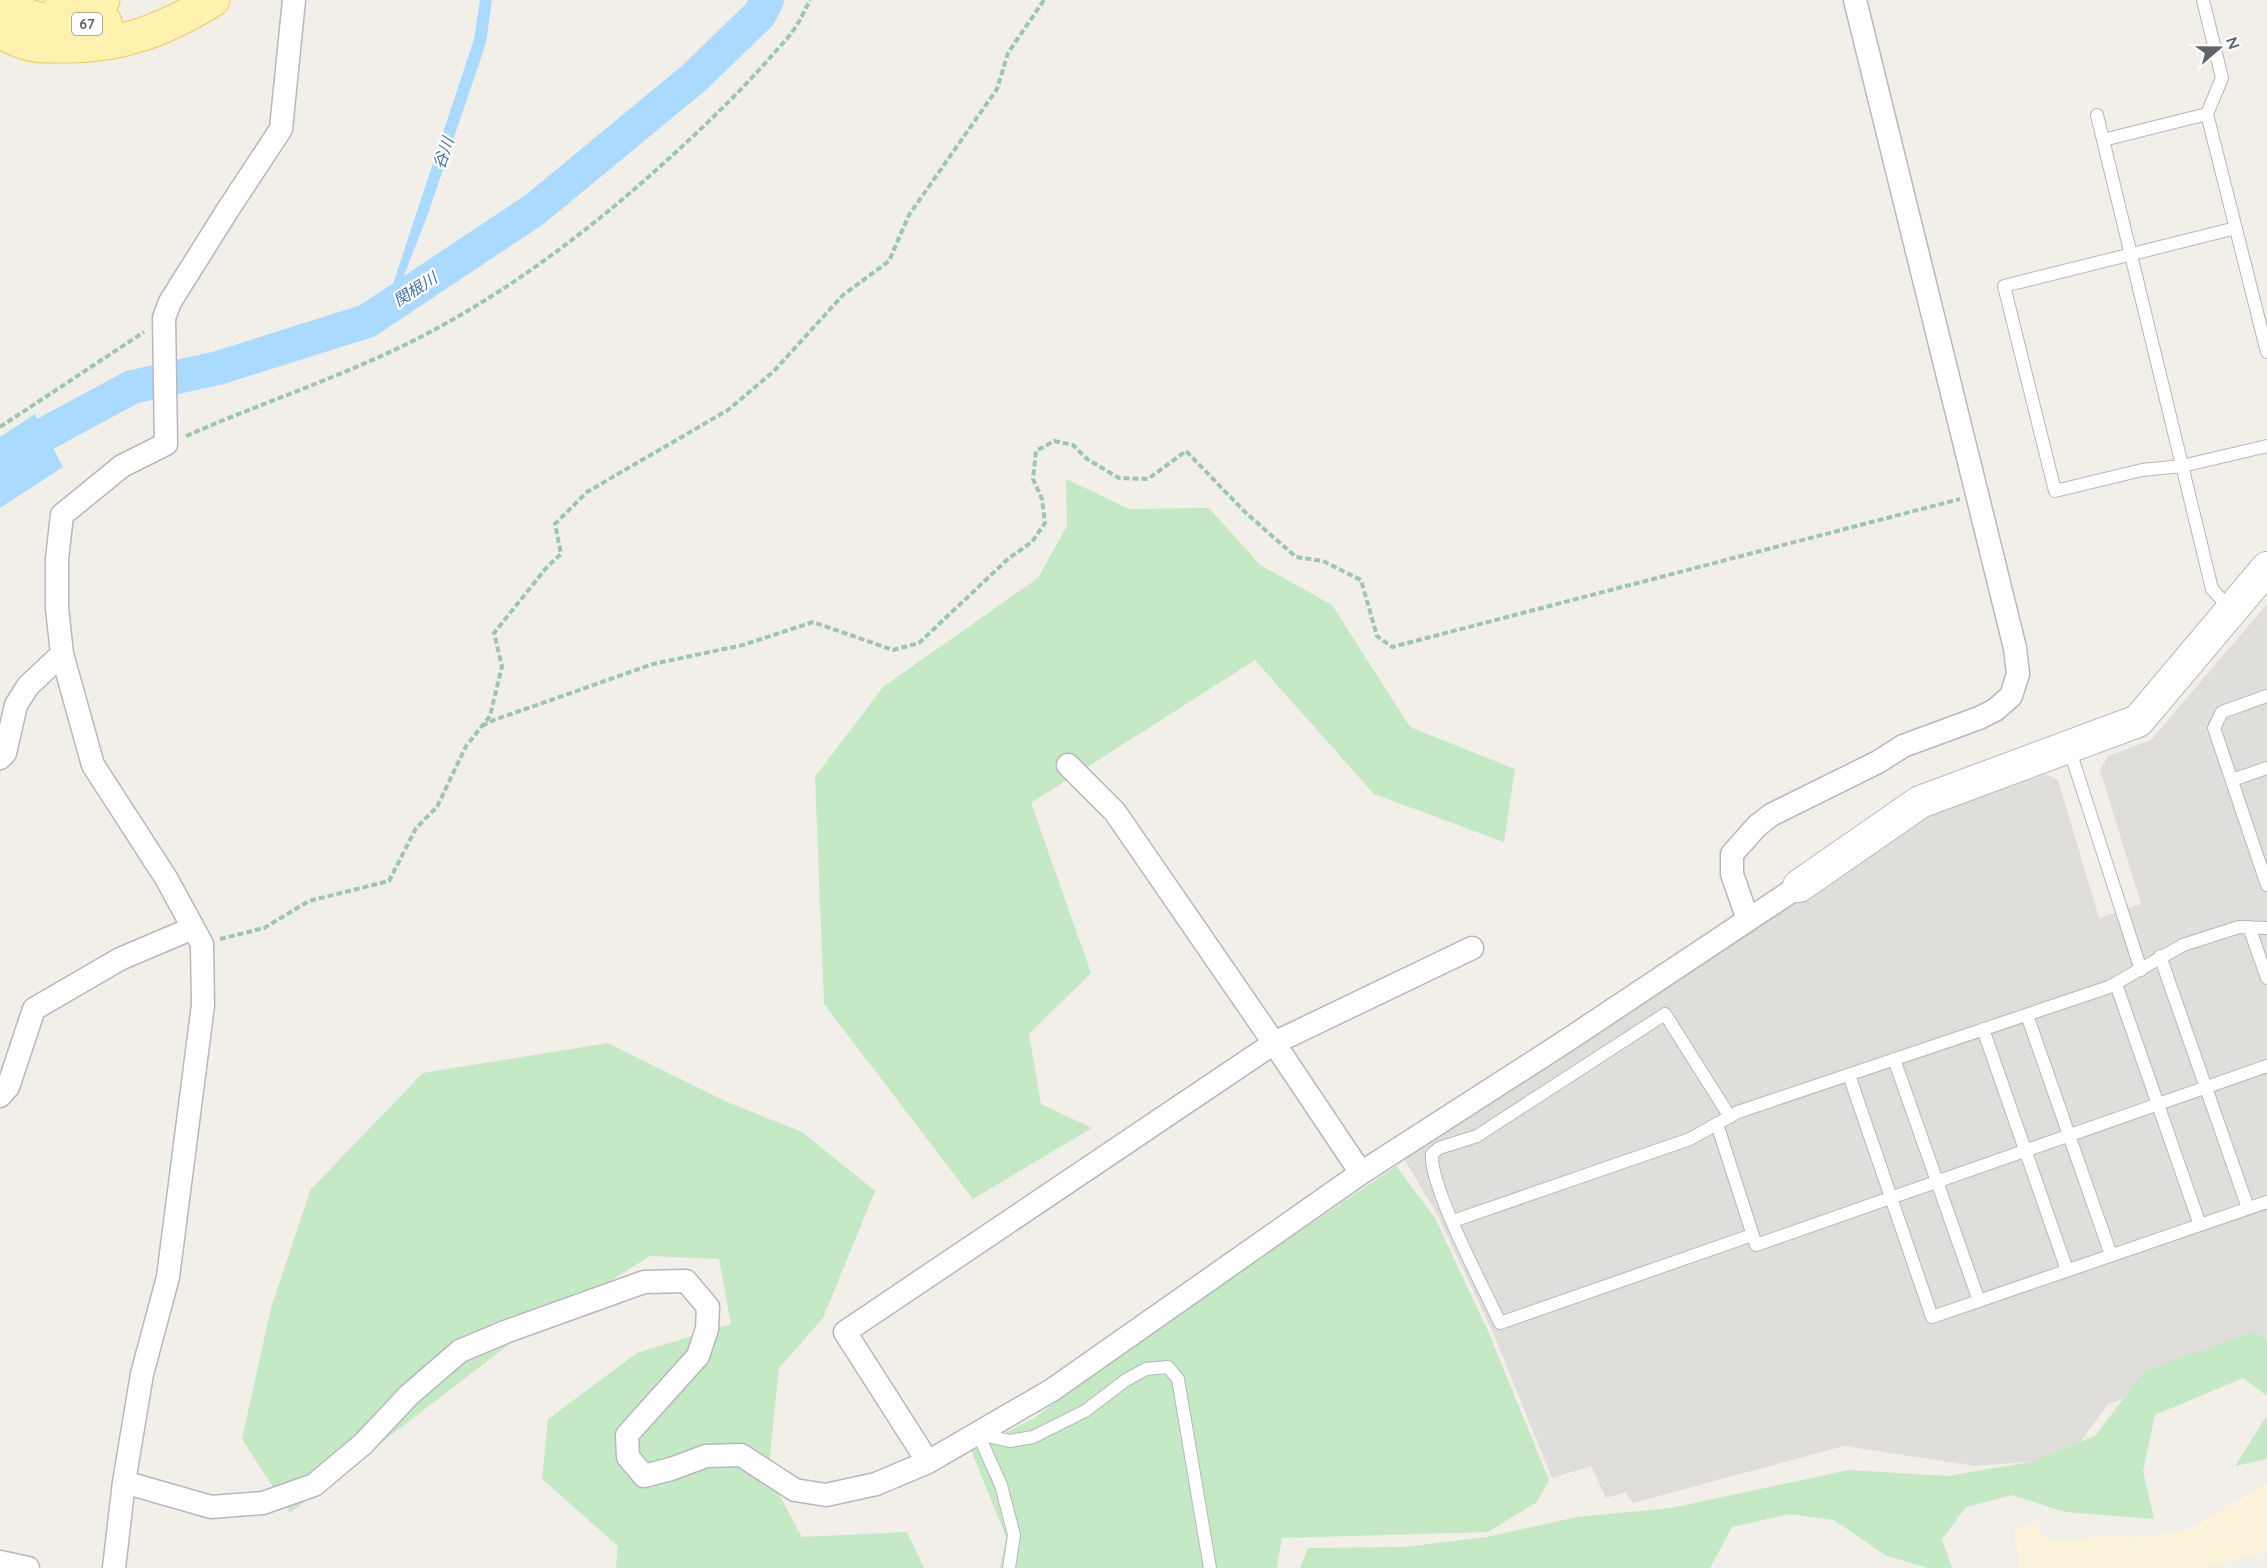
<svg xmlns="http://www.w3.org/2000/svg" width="2267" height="1568" font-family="Quicksand,'Noto Sans JP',sans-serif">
	<rect width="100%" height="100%" fill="#f1efe8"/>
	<!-- industrial -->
	<path fill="#e0deda" d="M2267,604V1343L2107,1405L2079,1444L2037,1461L1975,1466L1844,1446L1633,1503L1625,1492L1606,1498L1591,1466L1552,1478L1494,1335L1438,1216L1403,1157L1935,811L2041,771L2058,780L2099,918L2141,904L2100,770L2108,756L2151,740Z"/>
	<!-- green -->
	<path fill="#c5e8c5" d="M1066,479L1129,509L1209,508L1260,565L1332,605L1410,727L1515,769L1504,842L1374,794L1255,660L1031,803L1091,973L1029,1034L1041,1104L1092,1128L973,1199L824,1004L815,777L883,687L1038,578L1067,526Z
		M608,1043L727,1102L802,1132L875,1191L823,1318L779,1368L768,1474L802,1537L907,1532L924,1568H616L618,1546L542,1479L548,1419L637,1353L731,1324L719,1259L650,1256L508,1345L290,1513L242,1439L271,1308L311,1189L423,1073Z
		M1396,1166L1435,1218L1488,1331L1549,1480L1537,1502L1488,1532L1282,1538L1277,1568H1000L1006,1537L971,1450L1034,1418L1166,1323Z
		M2252,1332L2267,1338V1396L2243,1378L2155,1415L2143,1471L2154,1519L2065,1512L2012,1495L1966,1507L1942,1539L1952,1568H1927L1885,1555L1834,1520L1789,1514L1732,1527L1710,1568H1300L1308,1548L1404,1547L1487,1537L1577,1517L1671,1508L1849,1470L1947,1476L2030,1462L2095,1436L2144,1371Z
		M2267,1415V1459L2235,1466Z"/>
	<!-- sand -->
	<path fill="#fbf3d9" d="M2267,1485V1552L2203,1568H2020L2014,1530L2034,1522L2045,1538L2069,1540L2100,1536L2146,1537L2188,1530L2262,1486Z"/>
	<!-- water -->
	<path fill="#aadaff" d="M480,0H492L486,43L429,211L390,312L388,299L474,39Z
		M35,414L63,467L0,508V437Z"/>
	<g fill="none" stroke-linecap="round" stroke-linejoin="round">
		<!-- river -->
		<path stroke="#aadaff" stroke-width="34" d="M0,467L21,447L132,387L218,368L367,321L534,210L695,77L760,14L767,0"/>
		<defs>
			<path id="lane" d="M2203,0L2222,78L2207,114L2267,352
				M2097,115L2212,589L2231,610
				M2103,140L2207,114
				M2236,228L2004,286L2055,491L2142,470L2182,466L2267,446
				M2267,696L2222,712L2214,728L2267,885
				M2069,748L2141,970
				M2232,780L2267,768
				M2249,927L2267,978
				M2160,956L2248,1208
				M2116,984L2200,1225
				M2027,1015L2111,1255
				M1983,1029L2067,1270
				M1894,1059L1979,1301
				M1849,1075L1932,1317L2267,1202
				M1730,1117L1665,1014L1477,1136L1439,1148L1432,1154C1429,1186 1484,1288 1500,1323L1752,1235
				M1717,1124L1756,1245L2267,1066
				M1453,1221L1690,1139L1738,1112L2109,987L2183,945L2239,927L2267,928
				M978,1434L1001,1485L1014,1535L1009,1568
				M979,1434L1010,1441L1033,1437L1085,1411L1126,1380L1146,1369L1168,1367L1178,1379L1210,1568"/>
			<path id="street" d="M0,758L5,753L16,705L28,686L62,654
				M1068,765L1115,812L1274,1043L1361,1173
				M1748,920L1732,874V854L1757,826L1771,815L1878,762L1903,746L1979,718L1995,710L2011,696L2018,674L2015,648L1855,0
				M0,1096L8,1087L34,1009L120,959L193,928
				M928,1462L845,1332L1274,1043L1472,948
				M124,1482L211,1507L263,1503L314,1485L363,1444L409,1395L460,1351L505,1332L644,1282L686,1281L708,1307L707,1329L698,1356L627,1435L628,1457L644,1476L671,1469L706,1456L741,1455L795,1490L826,1495L876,1484L928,1462L1052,1390L1361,1173L1566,1041L1799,886
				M0,1562L28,1568
				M114,1568L124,1482L142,1374L168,1277L203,1005L202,944L166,878L93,765L62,654L57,608V559L62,515L122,466L166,444L164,318L170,302L227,211L281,129L294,0"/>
			<path id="secondary" d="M1799,886L1920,802L2138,721L2267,568"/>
			<path id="primary" d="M61,0L94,2L103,0
				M0,4C33,22 69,26 105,22
				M0,32C8,36 17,40 26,43C37,47 51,46 63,46C121,47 164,30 213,0"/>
		</defs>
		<!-- lane casing -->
		<use href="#lane" stroke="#b5b8bc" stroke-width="14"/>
		<!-- street casing -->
		<use href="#street" stroke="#b5b8bc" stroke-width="25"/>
		<!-- secondary casing -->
		<use href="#secondary" stroke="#b6babf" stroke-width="34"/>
		<!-- primary casing -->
		<use href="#primary" stroke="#f2c960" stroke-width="35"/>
		<!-- path -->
		<path stroke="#9cc7a9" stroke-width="4" stroke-dasharray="6 3" stroke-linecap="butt" d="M0,427L144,332
			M186,436C268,400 354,373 432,331C527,280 611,213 689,140C717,114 743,88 769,59C777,49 788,39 795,28C801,19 805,9 810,0
			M482,726L494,720L653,664L743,645L813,622L893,650L919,643L1009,558L1032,542L1045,523L1042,499L1033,479L1036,451L1054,441L1073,445L1087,459L1119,478L1148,479L1186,451L1246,513L1296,557L1323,561L1361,580L1377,636L1392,647L1960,499
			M220,939L264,928L309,901L389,881L416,828L437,807L466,746L490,716L502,666L494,633L547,567L561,554L555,524L587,492L728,410L774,371L843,295L889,261L909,215L997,89L1008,53L1044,0"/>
		<!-- lane -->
		<use href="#lane" stroke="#fff" stroke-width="12"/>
		<!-- street -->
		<use href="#street" stroke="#fff" stroke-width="22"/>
		<!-- secondary -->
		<use href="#secondary" stroke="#fff" stroke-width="32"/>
		<!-- primary -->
		<use href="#primary" stroke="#fff2af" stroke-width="33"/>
	</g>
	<g text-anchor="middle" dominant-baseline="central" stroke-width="4.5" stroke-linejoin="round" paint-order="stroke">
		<!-- shield labels -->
		<rect fill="#fff" stroke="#8f9295" stroke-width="1.5" x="72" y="13" width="30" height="22" rx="4.5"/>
		<g font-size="14" font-weight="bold" fill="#5f6368">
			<text x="87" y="24">67</text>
		</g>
		<!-- water labels -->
		<g font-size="16" font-style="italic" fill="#4174aa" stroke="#fff">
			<text transform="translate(443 153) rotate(-71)">谷川</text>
			<text transform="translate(415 289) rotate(-33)">関根川</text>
		</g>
	</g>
	<!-- north arrow -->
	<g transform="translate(2219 48) rotate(70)" stroke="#ffffff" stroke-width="4.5" paint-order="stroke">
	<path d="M0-4.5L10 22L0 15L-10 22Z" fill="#5f6368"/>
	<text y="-9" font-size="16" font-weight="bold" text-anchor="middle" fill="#5f6368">N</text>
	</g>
</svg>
